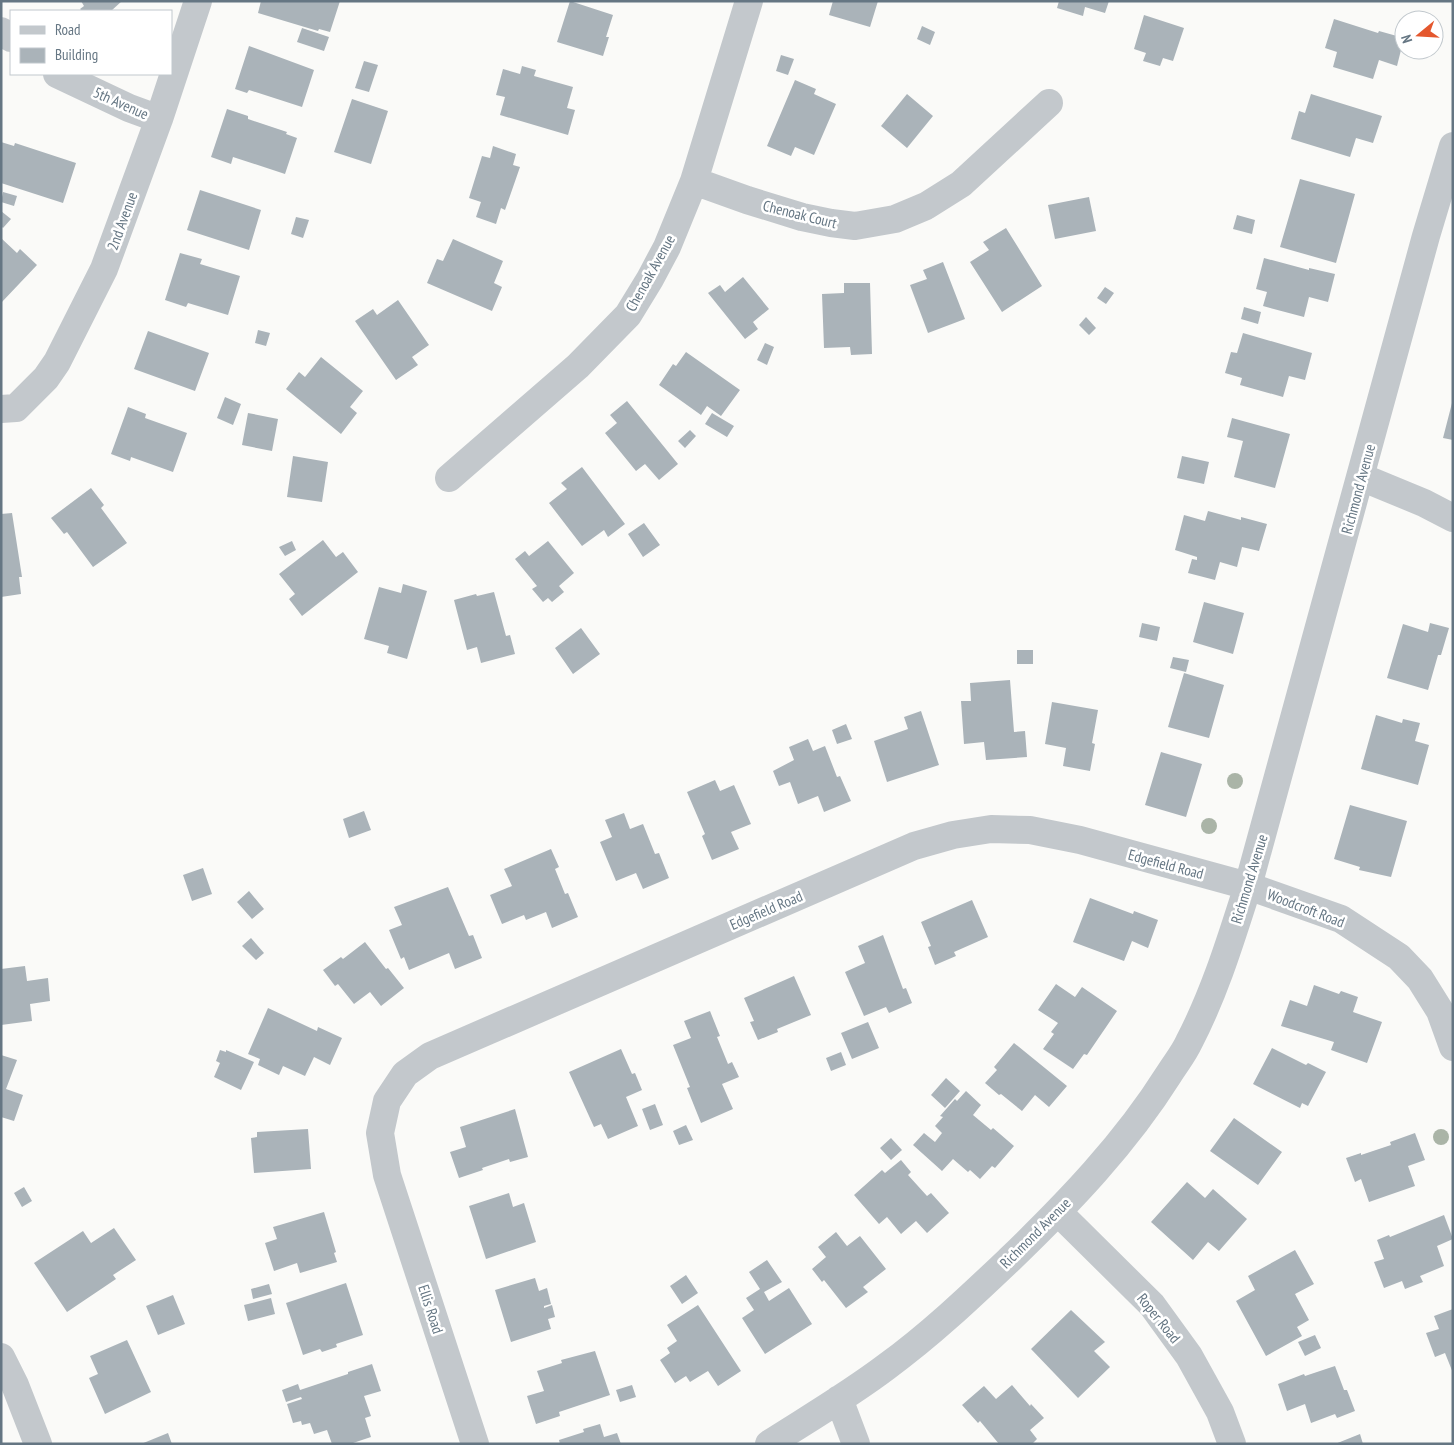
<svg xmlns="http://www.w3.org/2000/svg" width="1454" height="1445" font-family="'PT Sans Narrow',sans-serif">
	<rect width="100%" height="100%" fill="#fafaf8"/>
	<!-- building -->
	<path fill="#aab3b9" d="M81,1H122L111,11H82L80,9L84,6Z
		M261,1H340L330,32L319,29L318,31L258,13Z
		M570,1L613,15L606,37H609L603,56L557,42Z
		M833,1H878L870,27L829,15Z
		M1059,1H1109L1105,13L1085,7L1083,16L1057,8Z
		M1144,15L1184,28L1173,61L1163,58L1160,66L1143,61L1146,53L1134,49Z
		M1334,19L1378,33L1379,31L1404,38L1397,66L1379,60L1373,79L1333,67L1337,52L1325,48Z
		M922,26L935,32L930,45L917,39Z
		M302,28L329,37L324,51L297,42Z
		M249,46L314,70L302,107L249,90L247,93L235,89Z
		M781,55L794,59L788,75L776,71Z
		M364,61L378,65L369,92L355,88Z
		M522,66L536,70L534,76L573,87L567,108L575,110L568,135L500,115L505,97L496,95L503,69L520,74Z
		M795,80L816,89L814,94L836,104L814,155L795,147L791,156L767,146Z
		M907,94L933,116L907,148L881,126Z
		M1311,94L1382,116L1373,143L1356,138L1350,157L1291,139L1299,111L1305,113Z
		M352,99L388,111L371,164L334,152Z
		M227,109L248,116V119L287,132L286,134L297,138L285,174L233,157L231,164L211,157Z
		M1,142L14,146L15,143L76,163L63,203L1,183Z
		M493,146L516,154L513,165L520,167L505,210L501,208L496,224L476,217L481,202L469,198L482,156L490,158Z
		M1300,179L1355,194L1336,263L1280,247Z
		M200,190L261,210L249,250L187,230Z
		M3,192L17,196L14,206L1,202Z
		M1089,197L1096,231L1055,239L1048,205Z
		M1,211L11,219L3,228L1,226Z
		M1237,215L1255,220L1252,234L1233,229Z
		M296,217L309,220L303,238L291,234Z
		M1006,228L1042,286L1002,312L970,262L989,250L983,242Z
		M1,238L17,253L20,249L37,265L1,303Z
		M453,239L503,261L494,283L502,287L492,311L427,283L437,259L443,261Z
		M180,253L202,259L200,264L240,276L228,315L188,303L186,307L165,300Z
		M1264,258L1309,270V268L1335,274L1328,302L1309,297L1304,317L1263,306L1267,292L1256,289Z
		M943,262L965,319L928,333L910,285L927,279L923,270Z
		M743,277L769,309L753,322L758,329L745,339L708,293L720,285L725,292Z
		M844,283H870L872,354L851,355L850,347L824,348L822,294L844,293Z
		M1105,287L1114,293L1106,304L1097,298Z
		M398,300L429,345L412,357L418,365L396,380L355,321L373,309L377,315Z
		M1244,307L1261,312L1258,324L1241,319Z
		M1086,317L1096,328L1089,335L1079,325Z
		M258,330L270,333L266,346L255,343Z
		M148,331L209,353L195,391L134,369Z
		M1243,333L1312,353L1305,380L1289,376L1283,397L1240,385L1242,378L1225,373L1231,352L1237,353Z
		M765,343L774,347L767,365L757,360Z
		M686,352L740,390L721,416L707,406L701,415L659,385L673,364L676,366Z
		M321,357L363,391L350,407L357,413L341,434L286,389L299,372L305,377Z
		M225,397L241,404L233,425L217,418Z
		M627,401L678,464L659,480L645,464L636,471L605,433L617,423L610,415Z
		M1452,403H1453V440L1443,438Z
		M128,407L146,414L145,418L187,433L173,472L131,457L130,461L111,454Z
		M248,413L278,419L272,451L242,445Z
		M712,413L734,426L727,437L705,424Z
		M1232,418L1290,434L1275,488L1234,477L1243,441L1227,437Z
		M690,430L696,436L685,448L678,441Z
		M293,456L328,462L322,502L287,497Z
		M1182,456L1209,462L1204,484L1177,478Z
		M582,467L625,524L608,537L604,530L582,546L549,503L567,489L561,483Z
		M91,488L104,505L101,508L127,543L93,567L67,532L64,534L51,518Z
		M1208,511L1241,520V517L1267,524L1259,551L1242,547L1237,567L1220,562L1215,580L1188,573L1192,559L1197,560V557L1175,550L1184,515L1205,521Z
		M12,513L22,577H19L21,594L1,597V514Z
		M644,523L660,545L643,557L628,534Z
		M323,540L336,557L343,552L358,572L302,616L289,599L295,594L279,574Z
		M292,541L296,550L285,556L279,547Z
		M548,541L574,573L559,586L564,592L552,602L548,598L543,602L532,589L537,586L515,559L525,551L529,556Z
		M403,584L427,591L407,659L387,653L389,646L364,639L379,587L401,593Z
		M494,592L506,636L510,635L515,654L481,663L477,647L467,650L454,600L476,594L477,596Z
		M1204,602L1244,613L1233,654L1193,642Z
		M1142,623L1160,627L1157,641L1139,637Z
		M1430,623L1449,628L1441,655H1438L1428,690L1387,678L1403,624L1428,632Z
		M581,628L600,654L573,674L555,648Z
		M1017,650H1033V664H1017Z
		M1173,657L1189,660L1186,672L1170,668Z
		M1184,673L1224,685L1209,738L1168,727Z
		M1010,680L1014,732L1025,731L1027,757L986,760L984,742L964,744L961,701H971L970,683Z
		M1052,702L1098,710L1092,743L1095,744L1090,771L1063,766L1066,748L1045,744Z
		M921,711L939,765L887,782L874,741L908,729L904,717Z
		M1376,715L1402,723L1403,719L1420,723L1415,741L1429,745L1418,785L1361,769Z
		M846,724L852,739L837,744L832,730Z
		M808,739L813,751L825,746L837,777L840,776L851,801L824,812L818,796L798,804L790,782L779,786L773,771L794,760L789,747Z
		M1161,752L1202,764L1186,817L1145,805Z
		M715,780L720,791L734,785L751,824L731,832L739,849L712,860L702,836L705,834L687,792Z
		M1350,805L1407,821L1391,877L1359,870L1360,867L1334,859Z
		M364,811L371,830L349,838L343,819Z
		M624,813L630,829L643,824L655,854L659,853L669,878L643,889L636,873L616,881L600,842L612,837L605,820Z
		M551,849L559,867L555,869L565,894L568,893L578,917L552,928L546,912L526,920L524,915L502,924L490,895L512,886L504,869Z
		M203,868L212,894L192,901L183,875Z
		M448,887L469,936L473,935L482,958L455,969L449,953L409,970L404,957L401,959L389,930L402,925L394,907Z
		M249,891L264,909L252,919L237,902Z
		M1090,898L1133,914L1134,911L1158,920L1148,948L1132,941L1124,961L1073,942Z
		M972,900L988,937L954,952L956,956L935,965L928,947L931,946L921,922Z
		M883,935L903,989L906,988L912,1003L889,1013L886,1007L864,1016L845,972L865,963L858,946Z
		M251,938L264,953L256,960L242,946Z
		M365,942L386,969L388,968L404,988L381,1006L370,992L354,1004L338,984L335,986L323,970L341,957L343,959Z
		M25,966L27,981L48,978L50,1001L30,1004L32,1021L1,1025V969Z
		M794,976L811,1015L777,1029L778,1032L758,1040L750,1022L754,1021L744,998Z
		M1056,984L1075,997L1082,987L1117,1011L1087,1055L1084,1054L1073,1069L1043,1049L1054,1034L1051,1032L1058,1023L1038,1010Z
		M1314,985L1339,994L1341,991L1358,997L1353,1012L1382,1022L1367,1063L1331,1050L1334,1042L1281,1026L1290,1000L1307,1006Z
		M268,1008L317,1031L318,1027L342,1038L330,1065L314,1057L305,1076L283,1066L279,1075L258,1065L260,1059L248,1054Z
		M710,1011L720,1036L717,1037L728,1064L732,1062L739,1077L722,1084L733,1109L701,1123L687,1088L690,1087L673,1045L691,1038L684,1021Z
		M868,1022L879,1048L852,1059L841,1033Z
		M1014,1043L1067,1086L1049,1107L1035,1095L1022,1111L1001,1094L999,1095L985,1083L997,1070L994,1067Z
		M1272,1048L1306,1065L1308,1063L1326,1072L1308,1106L1302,1103L1300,1108L1253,1084Z
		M621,1049L632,1074L635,1073L642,1090L626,1097L638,1126L608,1139L601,1124L594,1127L569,1072Z
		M220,1050L226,1052V1050L254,1062L241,1090L214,1077L220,1063L216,1061Z
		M841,1052L846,1065L831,1071L826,1058Z
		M1,1055L17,1060L6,1089L23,1095L14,1121L1,1117Z
		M946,1078L960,1091L945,1108L931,1095Z
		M966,1091L981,1105L973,1115L991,1130L993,1128L1014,1146L995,1168L992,1166L980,1179L970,1170L968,1172L953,1159L942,1171L913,1145L924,1133L935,1142L942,1133L935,1126L943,1117L940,1116L955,1099L957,1101Z
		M655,1104L663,1125L650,1130L642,1109Z
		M515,1109L528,1157L510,1162L509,1159L482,1168L483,1170L459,1178L450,1152L466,1147L460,1127Z
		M1234,1118L1282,1152L1258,1185L1210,1151Z
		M686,1125L693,1140L679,1145L673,1131Z
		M308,1129L311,1169L254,1173L251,1138L257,1137V1132Z
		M1415,1133L1425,1160L1408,1166L1415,1186L1369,1202L1361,1179L1355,1182L1346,1158L1361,1153V1155L1391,1145L1390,1142Z
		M891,1138L902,1150L891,1160L880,1148Z
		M901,1160L911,1172L908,1175L927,1196L931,1193L949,1213L927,1233L916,1221L901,1234L887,1217L879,1224L854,1195L882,1170L885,1173Z
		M1187,1182L1205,1198L1213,1189L1247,1219L1219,1251L1208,1242L1193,1260L1151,1222Z
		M24,1187L32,1201L22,1207L14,1193Z
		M509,1193L513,1207L524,1203L536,1242L486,1259L469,1206Z
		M324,1212L336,1252L334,1253L337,1262L300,1273L297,1263L274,1271L265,1243L277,1239L273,1227Z
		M1444,1215L1453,1239L1437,1246L1444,1266L1420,1276L1423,1282L1405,1289L1402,1281L1384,1288L1374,1262L1384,1259L1377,1240L1389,1235L1390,1237Z
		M114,1228L136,1260L113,1275L116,1279L67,1312L34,1263L83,1231L91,1243Z
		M836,1232L847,1246L860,1236L886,1269L863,1287L868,1292L846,1308L824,1280L822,1282L812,1269L826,1257L818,1247Z
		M1295,1250L1314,1284L1295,1294L1309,1320L1297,1327L1302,1336L1266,1356L1236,1301L1255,1290L1248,1276Z
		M767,1260L782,1282L764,1292L769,1301L789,1288L812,1324L765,1354L742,1318L754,1310L746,1298L760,1289L749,1272Z
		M686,1275L698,1293L682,1304L670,1286Z
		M535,1278L539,1291L547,1288L551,1304L544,1306V1308L552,1305L555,1317L548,1319L551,1329L511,1342L495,1290Z
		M346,1283L363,1335L336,1344L337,1347L322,1352L320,1349L303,1355L286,1303Z
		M269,1284L272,1294L253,1299L251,1289Z
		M173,1295L185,1324L158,1335L146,1306Z
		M271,1298L275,1314L248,1321L244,1305Z
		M698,1305L741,1371L718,1386L708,1371L690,1382L686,1376L675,1383L660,1360L670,1353L667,1348L677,1341L667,1325Z
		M1453,1309V1373L1445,1353L1435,1357L1426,1333L1439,1329L1434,1316Z
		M1071,1310L1105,1342L1094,1351L1110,1367L1078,1398L1031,1349Z
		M1315,1335L1321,1348L1305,1356L1298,1342Z
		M127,1340L151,1392L105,1414L89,1378L98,1374L90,1356Z
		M595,1351L610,1395L559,1412L560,1416L536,1424L527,1396L544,1391L537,1371L562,1363L561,1360Z
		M372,1364L381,1391L364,1396L371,1416L365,1418L371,1437L350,1444H332L327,1430L314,1434L310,1423L302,1425L301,1421L293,1423L287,1404L302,1399L301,1397L286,1402L282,1390L298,1384L300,1390L348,1374V1372Z
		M1335,1366L1344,1390H1347L1355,1411L1337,1418L1335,1414L1311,1423L1305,1404L1287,1411L1278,1384L1304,1374L1305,1376Z
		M632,1385L636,1397L620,1402L616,1390Z
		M1012,1385L1030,1406L1031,1404L1044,1418L1030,1430L1037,1439L1032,1444H999L980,1421L978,1423L962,1405L984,1386L996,1399Z
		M600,1424L604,1437L617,1433L621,1444H560L559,1440L584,1432L583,1429Z
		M168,1433L172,1444H141Z
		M1360,1434L1363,1444H1335Z"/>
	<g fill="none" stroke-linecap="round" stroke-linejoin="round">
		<!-- minor -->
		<path stroke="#c3c8cc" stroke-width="28" d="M1,31L11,38
			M57,74L129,108L159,119
			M694,181L747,200L802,217L831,223L855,226L895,219L926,206L961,184L1049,103
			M1,409L16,408L46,378L57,362L104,269L159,119L198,1
			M1361,477L1424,503L1453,518
			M449,478L578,366L628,315L650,279L667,247L694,181L749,1
			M1058,1212L1152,1305L1189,1356L1220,1412L1232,1444
			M1,1357L15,1385L38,1444
			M839,1399L856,1444
			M475,1444L387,1175L380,1133L387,1101L405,1074L430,1056L914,846L953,835L991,829L1030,830L1080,840L1248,886L1341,919L1399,957L1420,979L1440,1011L1453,1047
			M769,1444C808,1419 849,1395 886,1367C930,1335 970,1297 1009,1260C1068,1203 1125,1144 1169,1074C1176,1063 1184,1053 1189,1042C1215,992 1231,939 1248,886L1426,236L1453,146"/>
	</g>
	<!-- trees -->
	<g fill="#aab4a7">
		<circle cx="1235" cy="781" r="8"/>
		<circle cx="1209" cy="826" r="8"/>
		<circle cx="1441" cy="1137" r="8"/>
	</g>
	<g text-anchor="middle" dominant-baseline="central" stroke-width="5" stroke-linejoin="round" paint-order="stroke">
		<!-- street labels -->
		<g font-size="15" fill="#657683" stroke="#fff">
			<text transform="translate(121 103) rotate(24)">5th Avenue</text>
			<text transform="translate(800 214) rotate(14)">Chenoak Court</text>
			<text transform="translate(122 221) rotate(-70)">2nd Avenue</text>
			<text transform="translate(650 273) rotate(-61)">Chenoak Avenue</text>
			<text transform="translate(1358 489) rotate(-75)">Richmond Avenue</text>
			<text transform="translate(1166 864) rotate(15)">Edgefield Road</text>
			<text transform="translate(1249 879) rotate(-73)">Richmond Avenue</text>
			<text transform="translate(1306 908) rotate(21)">Woodcroft Road</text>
			<text transform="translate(766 910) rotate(-23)">Edgefield Road</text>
			<text transform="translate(1035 1233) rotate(-45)">Richmond Avenue</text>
			<text transform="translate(431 1309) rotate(72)">Ellis Road</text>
			<text transform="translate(1159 1318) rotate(51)">Roper Road</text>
		</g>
	</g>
	<!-- border -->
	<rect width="1454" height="1445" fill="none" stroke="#657683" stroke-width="5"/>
	<!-- legend -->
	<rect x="10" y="10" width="162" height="65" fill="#ffffff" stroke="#c1c8cd"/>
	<rect x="20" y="26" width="25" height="8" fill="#c3c8cc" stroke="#c1c8cd"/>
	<text x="55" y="35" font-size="15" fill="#657683">Road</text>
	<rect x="20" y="48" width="25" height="15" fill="#aab3b9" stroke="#c1c8cd"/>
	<text x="55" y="60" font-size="15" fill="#657683">Building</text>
	<!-- north arrow -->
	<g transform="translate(1419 35) rotate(252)"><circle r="24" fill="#ffffff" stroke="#c1c8cd"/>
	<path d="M0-4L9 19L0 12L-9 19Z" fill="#e4572e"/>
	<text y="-8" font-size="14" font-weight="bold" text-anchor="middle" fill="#657683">N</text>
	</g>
</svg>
